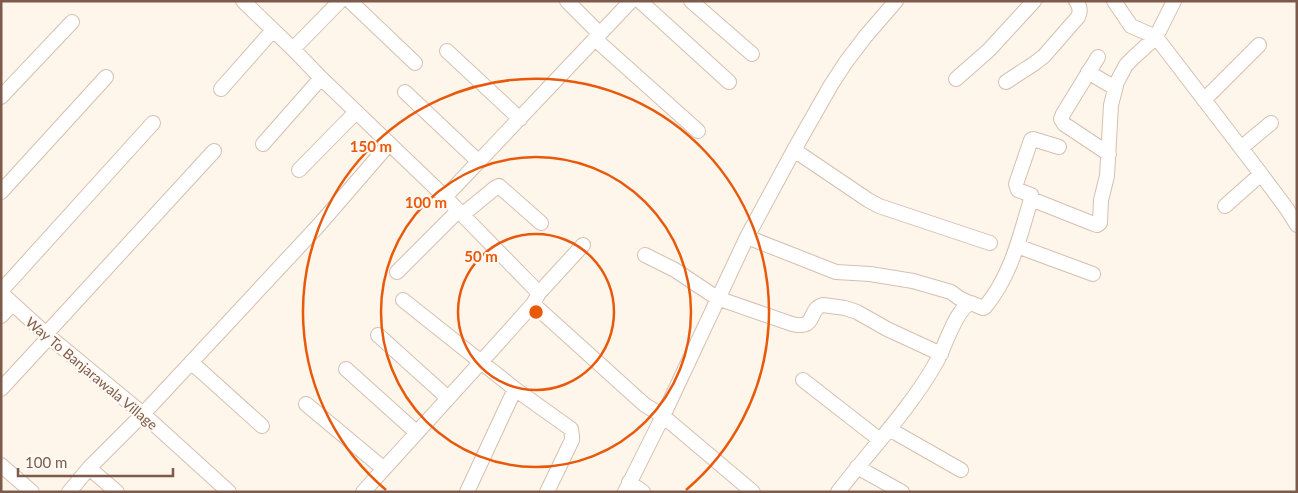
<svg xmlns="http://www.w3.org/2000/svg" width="1298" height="493" font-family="Lato,sans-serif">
	<rect width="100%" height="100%" fill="#fef6ea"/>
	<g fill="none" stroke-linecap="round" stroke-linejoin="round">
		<defs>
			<path id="minor" d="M243,1L293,49L321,78L445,197L539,293L533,304L636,397L645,405L663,416L753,492
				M350,1L415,63
				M567,1L600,34
				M640,1L729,82
				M691,1L752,54
				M1174,1L1156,37L1261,174L1287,209L1297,225
				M595,39L698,131
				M293,49L340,1
				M447,51L520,119
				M1098,57L1063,114L1061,119L1064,124L1109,154
				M1088,72L1115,88
				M956,79L989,50L1034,1
				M1006,82L1035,63L1044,56L1078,17C1081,11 1080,6 1076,1
				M221,89L273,30
				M405,92L479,162
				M1,97L72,22
				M1204,100L1259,45
				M263,144L321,78
				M1241,148L1271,123
				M794,150L868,200L879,206L990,243
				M299,170L356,112
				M1,192L106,77
				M445,197L631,1
				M1031,199L1094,224L1097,225L1100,223L1101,200L1107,176L1111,105L1117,82L1126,65L1134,57L1156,37L1131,26L1114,1
				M1225,206L1261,174
				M462,215L495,188L499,186L541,223
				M747,237L836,272L870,274L913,281L951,292L959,298L970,303
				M1017,246L1093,274
				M645,255L675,270L717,298L792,324C818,330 807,309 823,305L845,308L857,312L887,329L941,354
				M397,272L458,211
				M1,291L153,123
				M1,293L46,334L143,414L229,492
				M539,293L583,245
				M403,300L515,389L571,429L572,436V440L547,492
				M1,316L12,304
				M46,334L214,151
				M378,335L448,398
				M191,362L262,426
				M346,369L416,432
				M803,380L880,440
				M1,389L49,337
				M306,404L384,469
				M889,429L961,470
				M1,465L32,492
				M857,467L902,492
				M89,468L117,492
				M629,482L643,492
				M69,492L89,468L143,414L319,225L389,144
				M363,492C420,429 477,367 533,304
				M467,492L515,389
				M625,492L663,416L747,237L794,150L831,85L846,62L865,37L896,1
				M838,492C870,450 911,408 937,361C945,347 956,308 971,303L983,308L985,307C1011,276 1020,236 1031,199V195L1018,190L1016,184L1031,140L1033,139L1059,147"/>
		</defs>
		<!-- minor casing -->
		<use href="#minor" stroke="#d5bfb1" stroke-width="16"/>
		<!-- minor -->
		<use href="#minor" stroke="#fff" stroke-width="14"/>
	</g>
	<!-- distance rings -->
	<g fill="none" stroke="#e8590c" stroke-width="2.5">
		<circle cx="536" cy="312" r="78"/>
		<circle cx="536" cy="312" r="155"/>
		<path d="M386 490A233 233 0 1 1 686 490"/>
	</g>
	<g text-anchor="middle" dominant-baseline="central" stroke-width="4" stroke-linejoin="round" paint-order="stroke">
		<!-- street labels -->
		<g font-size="14" fill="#7d5a4a" stroke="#fffaf3">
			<text transform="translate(92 373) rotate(40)">Way To Banjarawala Village</text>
		</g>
	</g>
	<circle cx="536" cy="312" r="8" fill="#e8590c" stroke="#fffaf3" stroke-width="2.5"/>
	<g font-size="15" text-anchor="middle" font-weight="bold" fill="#e8590c" stroke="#fffaf3" stroke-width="4" stroke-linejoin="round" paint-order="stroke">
		<text x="371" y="152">150 m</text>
		<text x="426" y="208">100 m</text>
		<text x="481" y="262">50 m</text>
	</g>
	<!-- border -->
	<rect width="1298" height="493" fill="none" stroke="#7d5a4a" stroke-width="5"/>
	<!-- scale -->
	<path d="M18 468v8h155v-8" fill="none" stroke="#7d5a4a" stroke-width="2.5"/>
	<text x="25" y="468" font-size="15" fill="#7d5a4a" stroke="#fffaf3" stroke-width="4" paint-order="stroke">100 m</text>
</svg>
